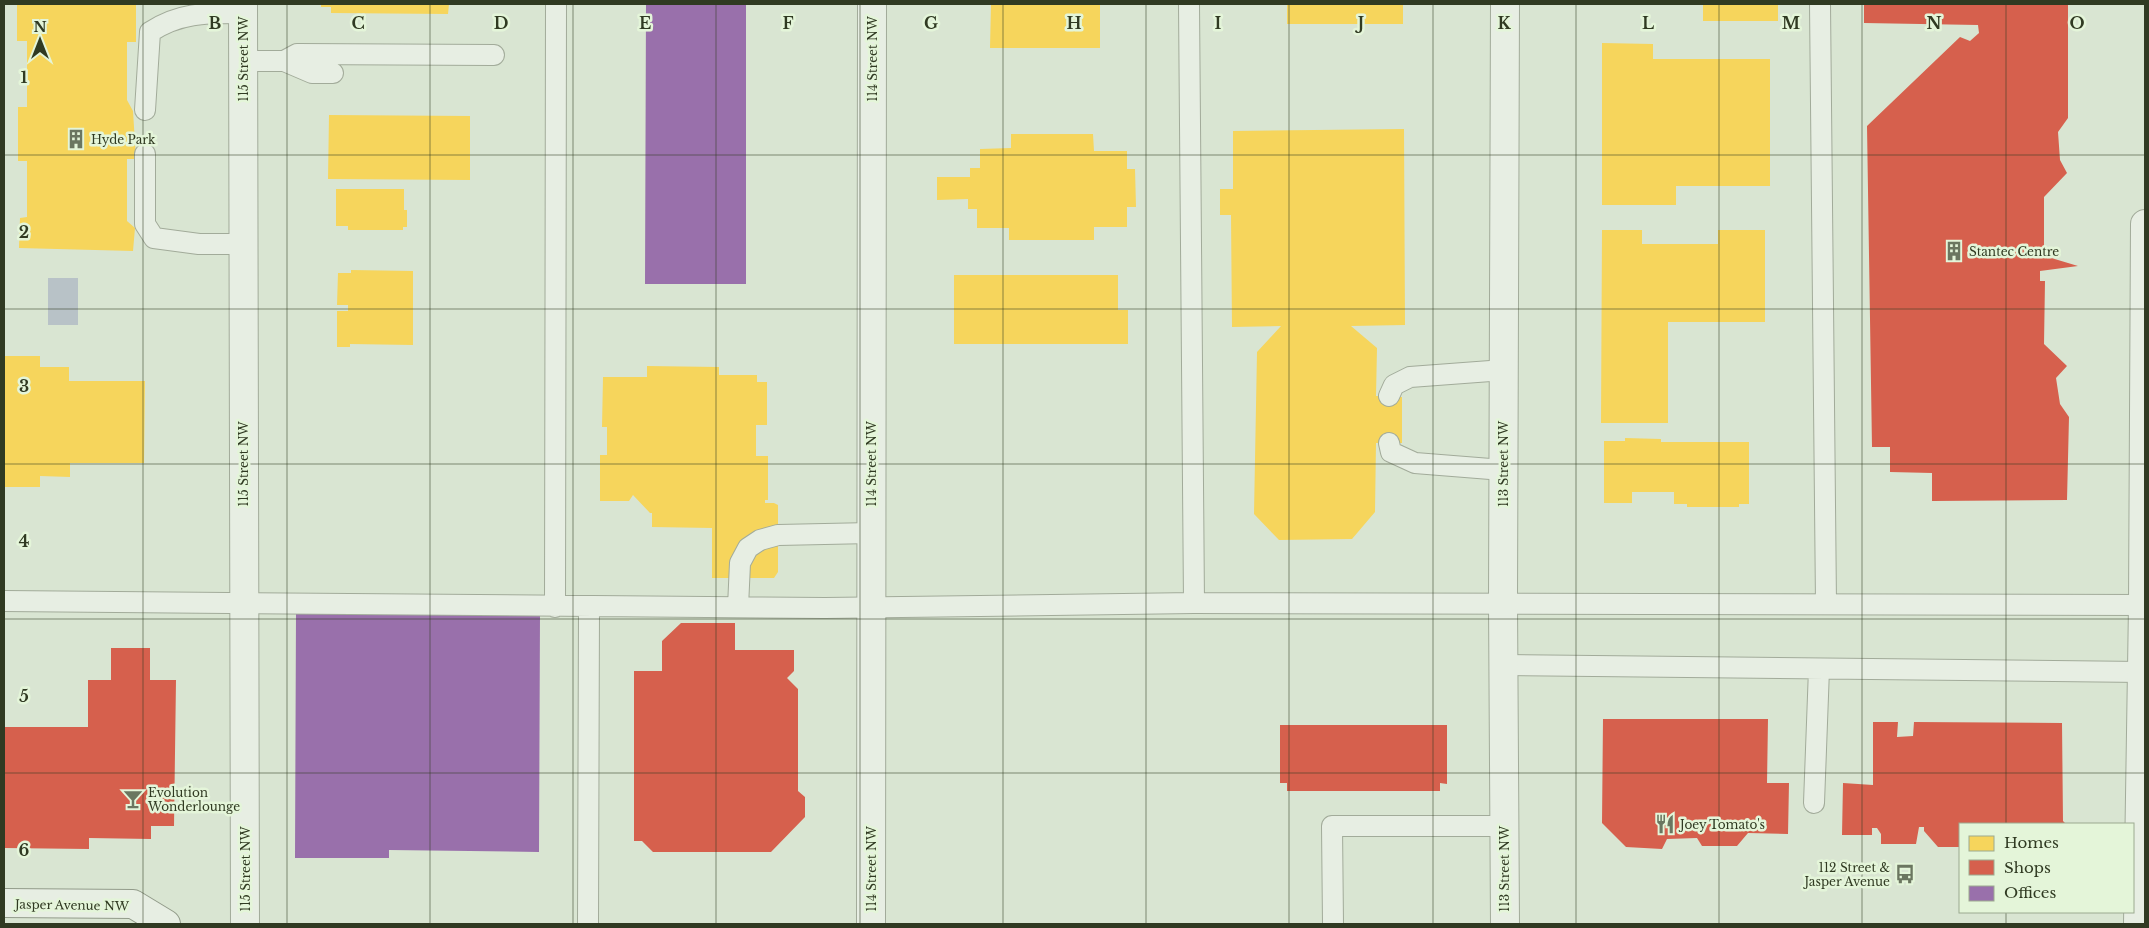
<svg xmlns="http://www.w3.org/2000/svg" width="2149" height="928" font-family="'Libre Baskerville',serif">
	<rect width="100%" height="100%" fill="#d9e5d2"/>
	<!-- water -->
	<path fill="#b8c2c7" d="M48,278H78V325H48Z"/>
	<!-- homes -->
	<path fill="#f6d55c" d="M321,4H449L448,14L331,13V7H321Z
		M991,4H1100V48H990Z
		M1287,4H1403V24H1287Z
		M1703,4H1778V21H1703Z
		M17,5H136V42H127V100L133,111L136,159H127V221L135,228L133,251L19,248L20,218L27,217V161H18V107H27V41H17Z
		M1602,43L1653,44V59H1770V186H1676V205H1602Z
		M329,115L470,116V180L328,179Z
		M1404,129L1405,325L1351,326L1377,348L1376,396L1402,397V443H1376L1375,512L1352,539L1279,540L1254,514L1257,352L1281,326L1232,327L1231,215H1220V189H1233V131Z
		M1011,134H1093L1094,151H1127V169H1135L1136,207H1127V227H1094V240H1009V228H977V209H968V199L937,200V177H970V168H980V149L1011,148Z
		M336,189H404V210H407V227H403V230H348V226H336Z
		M1602,230H1642V244H1718V230H1765V322H1668V423H1601Z
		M351,270L413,271V345L350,344V347H337V311H348V305H337L338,273H351Z
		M954,275H1118V310H1128V344H954Z
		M4,356H40V367H69V381H145L144,463H70V477L40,476V487H4Z
		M647,366L719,367V375H757V382H767V425H756V456H768V500H765V503H774L778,505V572L774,578H712V528L652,527V513H650L633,495L629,501H600V455H607V427H602L603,377H647Z
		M1625,438L1661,439V442H1749V504H1739V507H1687V504H1674V492H1632V503H1604V441H1625Z"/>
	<!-- shops -->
	<path fill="#d6604d" d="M1864,4H2068V118L2058,132L2060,160L2067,173L2044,197V247L2039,248L2038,254L2078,266L2040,271V281H2045L2044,344L2067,366L2056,378L2060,404L2069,417L2067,500L1932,501V473L1890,472V447H1872L1867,126L1960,37L1970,41L1979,33L1978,25L1864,23Z
		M681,623H735V650H794V671L787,678L798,689V791L805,797V817L771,852H653L642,841H634V671H662V641Z
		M111,648H150V680H176L174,826H151V839L89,838V849L4,848V727H88V680H111Z
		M1603,719H1768L1767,783H1789L1788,834L1748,833L1737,846H1702L1697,838L1667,839L1662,849L1626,847L1602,823Z
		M1873,722H1898L1897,737L1913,736L1914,722L2062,723L2063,821L2066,824H1960V847H1938L1924,831V827H1919L1916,844H1881V834L1877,828H1872V835H1842L1843,783L1873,785Z
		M1280,725H1447V784L1440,783V791H1287V783H1280Z"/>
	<!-- offices -->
	<path fill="#9970ab" d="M646,4H746V284H645Z
		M296,612L540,614L539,852L389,850V858H295Z"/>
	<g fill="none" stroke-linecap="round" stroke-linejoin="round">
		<defs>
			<path id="service" d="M1189,4L1194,603
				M1820,4L1826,604
				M243,61H284L297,54L494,55
				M284,61L312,73H333
				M145,110L150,32C180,12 208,13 243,13
				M145,154V224L154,238L199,244H244
				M1389,396L1394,385L1410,377L1504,370
				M1389,443L1391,452L1415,463L1503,470
				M4,601L825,608L1194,603L2145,605
				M555,607L556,4
				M738,607L740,563L748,548L760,540L778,535L871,533
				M1503,665L2142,672
				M1814,803L1819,669
				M588,924L589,607
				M1333,924L1332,826H1504"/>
			<path id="minor" d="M243,4L245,924
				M871,924L872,4
				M1505,924L1503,602L1505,4
				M2138,924L2143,605L2145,224"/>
			<path id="secondary" d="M4,903L133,904L166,924"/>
		</defs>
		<!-- service casing -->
		<use href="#service" stroke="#a2ab9a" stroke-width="22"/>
		<!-- minor casing -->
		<use href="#minor" stroke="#a2ab9a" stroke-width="30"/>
		<!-- secondary casing -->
		<use href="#secondary" stroke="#929b8a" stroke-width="30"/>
		<!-- service -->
		<use href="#service" stroke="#e7eee3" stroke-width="20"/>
		<!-- minor -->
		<use href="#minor" stroke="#e7eee3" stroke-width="28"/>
		<!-- secondary -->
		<use href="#secondary" stroke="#e7eee3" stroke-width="28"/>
	</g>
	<!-- grid -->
	<path fill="none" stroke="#303a22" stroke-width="1" stroke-opacity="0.55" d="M143,4V924M287,4V924M430,4V924M573,4V924M716,4V924M860,4V924M1003,4V924M1146,4V924M1289,4V924M1433,4V924M1576,4V924M1719,4V924M1862,4V924M2006,4V824M4,155H2145M4,309H2145M4,464H2145M4,619H2145M4,773H2145M2006,912V924"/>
	<!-- icons -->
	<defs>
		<symbol id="building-bare" viewBox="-9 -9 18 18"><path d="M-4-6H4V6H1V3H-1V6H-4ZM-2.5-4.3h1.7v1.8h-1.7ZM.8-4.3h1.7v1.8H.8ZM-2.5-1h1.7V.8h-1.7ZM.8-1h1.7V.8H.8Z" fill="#6b7660" stroke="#e4f5d9" stroke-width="2.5" paint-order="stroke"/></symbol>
		<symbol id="bar-bare" viewBox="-9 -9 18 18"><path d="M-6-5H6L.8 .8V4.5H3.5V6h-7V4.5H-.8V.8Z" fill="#6b7660" stroke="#e4f5d9" stroke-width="2.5" paint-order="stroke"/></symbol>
		<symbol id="restaurant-bare" viewBox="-9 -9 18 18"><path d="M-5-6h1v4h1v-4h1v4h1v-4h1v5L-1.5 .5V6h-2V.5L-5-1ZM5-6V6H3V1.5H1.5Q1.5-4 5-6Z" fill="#6b7660" stroke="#e4f5d9" stroke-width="2.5" paint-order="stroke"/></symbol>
		<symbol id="bus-bare" viewBox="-9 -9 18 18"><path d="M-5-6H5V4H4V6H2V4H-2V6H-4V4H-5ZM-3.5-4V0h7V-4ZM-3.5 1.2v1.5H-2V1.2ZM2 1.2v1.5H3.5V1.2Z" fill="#6b7660" stroke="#e4f5d9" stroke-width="2.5" paint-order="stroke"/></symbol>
	</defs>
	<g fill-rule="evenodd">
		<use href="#building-bare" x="62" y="125" width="28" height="28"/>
		<use href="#building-bare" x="1940" y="237" width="28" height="28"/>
		<use href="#bar-bare" x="119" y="785" width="28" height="28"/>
		<use href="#restaurant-bare" x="1651" y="810" width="28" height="28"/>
		<use href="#bus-bare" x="1891" y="860" width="28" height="28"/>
	</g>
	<g text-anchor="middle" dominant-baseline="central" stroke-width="5" stroke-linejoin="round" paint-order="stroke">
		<!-- street labels -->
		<g font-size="12" fill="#303a22" stroke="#e4f5d9">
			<text transform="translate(243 59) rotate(-90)">115 Street NW</text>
			<text transform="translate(872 59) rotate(-90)">114 Street NW</text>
			<text transform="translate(243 464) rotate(-90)">115 Street NW</text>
			<text transform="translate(871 464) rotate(-90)">114 Street NW</text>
			<text transform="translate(1503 464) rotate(-90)">113 Street NW</text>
			<text transform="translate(245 869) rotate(-90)">115 Street NW</text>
			<text transform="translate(871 869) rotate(-90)">114 Street NW</text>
			<text transform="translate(1504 869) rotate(-90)">113 Street NW</text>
			<text transform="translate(72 905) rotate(1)">Jasper Avenue NW</text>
		</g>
		<!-- poi labels -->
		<g font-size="12" fill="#303a22" stroke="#e4f5d9" text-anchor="start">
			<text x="91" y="139">Hyde Park</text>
			<text x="1969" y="251">Stantec Centre</text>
			<text x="148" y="792">Evolution<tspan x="148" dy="14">Wonderlounge</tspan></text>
			<text x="1680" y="824">Joey Tomato's</text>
			<text x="1890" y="867" text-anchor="end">112 Street &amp;<tspan x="1890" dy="14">Jasper Avenue</tspan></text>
		</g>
	</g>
	<g font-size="16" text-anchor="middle" font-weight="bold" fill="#303a22" stroke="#e4f5d9" stroke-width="5" stroke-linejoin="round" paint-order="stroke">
		<text x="215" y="29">B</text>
		<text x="358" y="29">C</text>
		<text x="501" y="29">D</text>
		<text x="645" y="29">E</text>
		<text x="788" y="29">F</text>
		<text x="931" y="29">G</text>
		<text x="1074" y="29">H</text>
		<text x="1218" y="29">I</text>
		<text x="1361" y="29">J</text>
		<text x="1504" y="29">K</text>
		<text x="1648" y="29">L</text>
		<text x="1791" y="29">M</text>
		<text x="1934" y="29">N</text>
		<text x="2077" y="29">O</text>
		<text x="24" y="83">1</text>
		<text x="24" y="238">2</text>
		<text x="24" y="392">3</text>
		<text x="24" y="547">4</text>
		<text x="24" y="702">5</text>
		<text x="24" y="856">6</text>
	</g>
	<!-- border -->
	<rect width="2149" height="928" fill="none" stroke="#303a22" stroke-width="10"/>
	<!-- legend -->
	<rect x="1959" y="823" width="175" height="90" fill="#e4f5d9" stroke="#9caa90"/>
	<rect x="1969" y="836" width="25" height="15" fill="#f6d55c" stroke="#9caa90"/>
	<text x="2004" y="848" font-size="15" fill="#303a22">Homes</text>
	<rect x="1969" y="860" width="25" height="15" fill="#d6604d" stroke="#9caa90"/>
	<text x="2004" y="873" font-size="15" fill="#303a22">Shops</text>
	<rect x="1969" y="886" width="25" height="15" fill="#9970ab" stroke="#9caa90"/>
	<text x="2004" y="898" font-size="15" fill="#303a22">Offices</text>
	<!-- north arrow -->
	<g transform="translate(40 40)" stroke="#e4f5d9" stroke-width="4" paint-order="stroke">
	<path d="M0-4L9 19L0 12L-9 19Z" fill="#303a22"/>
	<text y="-8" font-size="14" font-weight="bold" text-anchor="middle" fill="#303a22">N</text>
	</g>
</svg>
